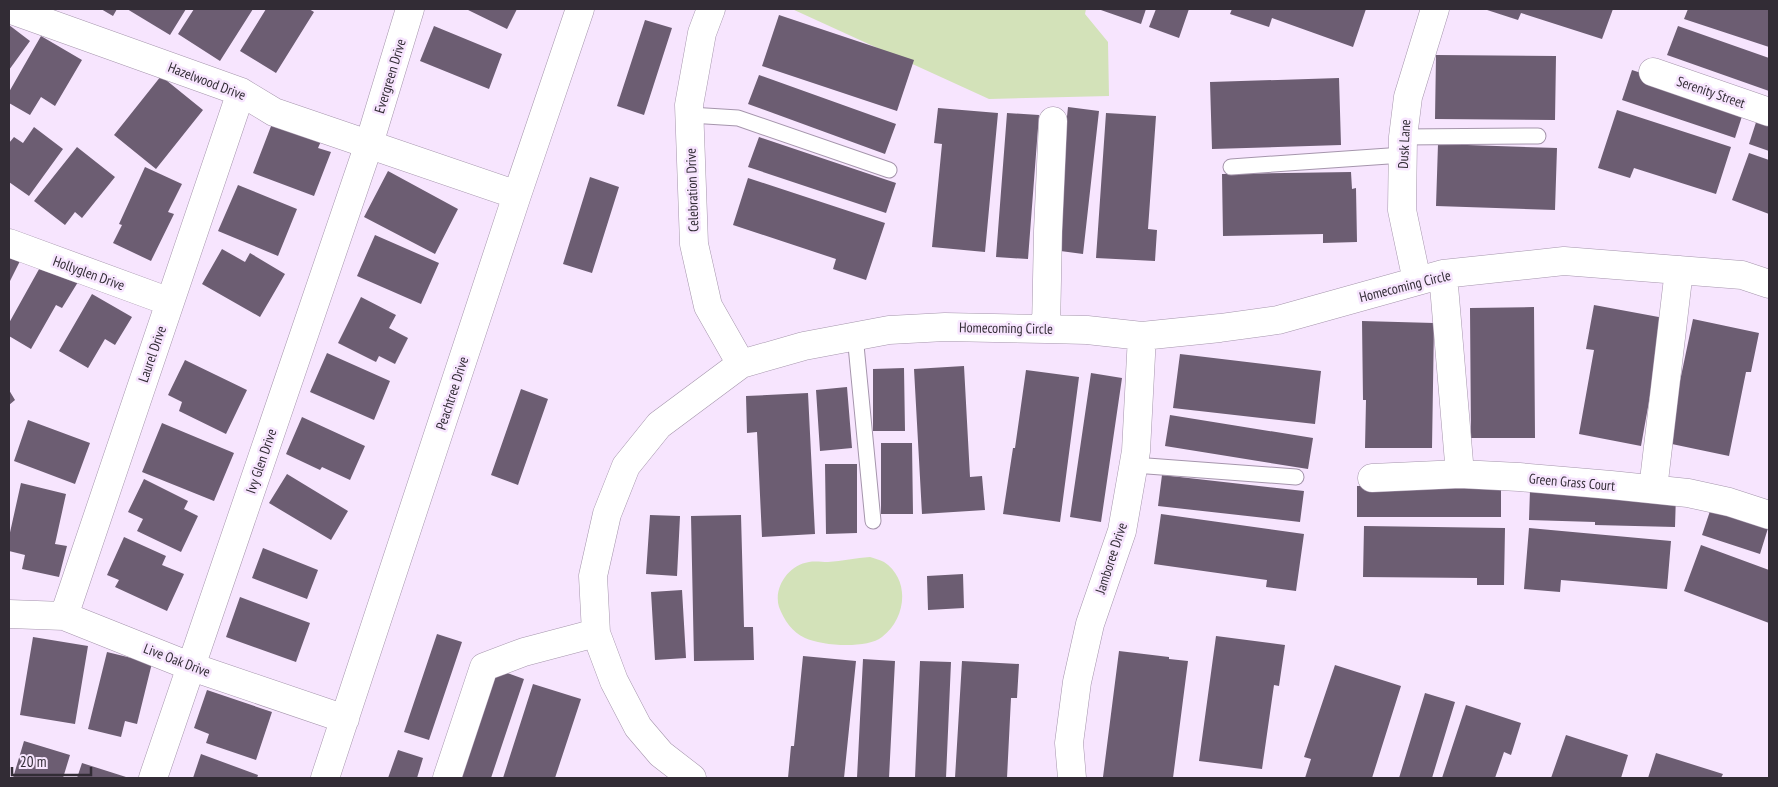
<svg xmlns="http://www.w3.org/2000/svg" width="1778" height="787" font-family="'PT Sans Narrow',sans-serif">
	<rect width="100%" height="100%" fill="#f7e5fe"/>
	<!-- green -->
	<path fill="#d3e2b9" d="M792,9H1086L1085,14L1108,42L1109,96L989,99Z
		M870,557C874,558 880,560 884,562C911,580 906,619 882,637C867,649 822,646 805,638C792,632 784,620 779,607C773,587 789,565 809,562C815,561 822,562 828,562C842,561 856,558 870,557Z"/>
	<!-- building -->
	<path fill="#6c5d72" d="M101,9H117L113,16Z
		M127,9H186L170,35Z
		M194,9H253L220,61L178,34Z
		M266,9H309L314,12L276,73L240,51Z
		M466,9H517L507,29Z
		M1098,9H1146L1141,24Z
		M1156,9H1189L1179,38L1149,27Z
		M1232,9H1366L1353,47L1272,18L1269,27L1230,14Z
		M1484,9H1613L1602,39L1521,13L1518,20Z
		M1688,9H1769V47L1684,19Z
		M779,15L914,60L897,111L762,66Z
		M645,20L672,28L644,115L617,106Z
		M9,25L30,41L9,70Z
		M434,26L502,54L489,89L420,61Z
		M1678,26L1769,58V91L1667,55Z
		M41,36L82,60L55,106L41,97L30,115L9,103V92Z
		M1436,55L1556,56L1555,120L1435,119Z
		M1632,70L1745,107L1735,138L1622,100Z
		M759,75L896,124L885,154L748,104Z
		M161,76L203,110L156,169L114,135Z
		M1339,78L1341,145L1212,149L1210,82Z
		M1068,107L1099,111L1083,254L1053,250Z
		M938,108L998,113L985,252L932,247L942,144L934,143Z
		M1617,110L1731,147L1716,194L1634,168L1630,178L1598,168Z
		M1007,113L1039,115L1028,259L996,257Z
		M1106,113L1156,116L1148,229L1157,230L1155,261L1096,258Z
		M1759,113L1769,116V151L1749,144Z
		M273,121L322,139L318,148L331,152L314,196L253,173Z
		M34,127L63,149L29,196L9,182V143L14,137L23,143Z
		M759,137L896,183L886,213L748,167Z
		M1438,144L1557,148L1555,210L1436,206Z
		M77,147L115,177L82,218L75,212L65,225L34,201Z
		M1749,153L1769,160V214L1732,200Z
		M145,167L182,184L168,212L174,214L151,261L113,243L122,225L119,224Z
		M388,171L458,209L435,254L364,217Z
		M1351,172L1352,189L1356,188L1357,242L1323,243V234L1223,236L1222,174Z
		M590,177L619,187L592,273L563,264Z
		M748,178L885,223L866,280L833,269L836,259L733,225Z
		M238,185L297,209L278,256L218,231Z
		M375,235L439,263L421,304L357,276Z
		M222,249L245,262L250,253L285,274L260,317L202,284Z
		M9,256L20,261L9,283Z
		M43,262L78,282L62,308L56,305L31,349L9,336V323Z
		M92,294L132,317L115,345L105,339L88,368L59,351Z
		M361,297L396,315L389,328L408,338L395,364L379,356L376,362L338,343Z
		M1594,305L1664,318L1641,446L1579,434L1594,350L1586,349Z
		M1534,307L1535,438H1471L1470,308Z
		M1693,319L1759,333L1751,372H1746L1729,456L1667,443Z
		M1362,321L1434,323L1432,448H1365L1366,400H1363Z
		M327,353L390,381L374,420L310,392Z
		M1180,354L1321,371L1315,424L1173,408Z
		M185,360L247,390L226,434L179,411L182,402L168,395Z
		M964,366L970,477L982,476L985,510L922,514L914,369Z
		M904,368L905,431H873V369Z
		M1026,370L1079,377L1060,522L1003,514L1013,448H1015Z
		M1091,373L1122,378L1101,522L1070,517Z
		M847,387L852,448L820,451L816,390Z
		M521,389L548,399L518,485L491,475Z
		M9,390L15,400L9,405Z
		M808,393L815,534L762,537L757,432L747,433L746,396Z
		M1170,415L1313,438L1308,469L1165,446Z
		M302,417L365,446L350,480L322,467L320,470L286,454Z
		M28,420L90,443L75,484L14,461Z
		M162,423L234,453L214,501L142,472Z
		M881,443H912L913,514H881Z
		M825,464H857V533L826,534Z
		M287,474L348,511L331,540L269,503Z
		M1162,475L1304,491L1300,522L1158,506Z
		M144,479L188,501L184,509L198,516L181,552L137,531L143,519L128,512Z
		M21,483L66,494L55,544L67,546L59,577L22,569L25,555L9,551V537Z
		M1501,485V517H1357V486Z
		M1530,490L1676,494L1675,527L1595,525V522L1529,520Z
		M1712,505L1769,525L1760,554L1702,535Z
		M1161,514L1304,534L1296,591L1266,587L1267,580L1154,564Z
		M650,515L680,516L677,576L646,574Z
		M741,515L744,627H753L754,660L694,661L691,516Z
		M1364,526L1505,528L1504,585H1477V578L1363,577Z
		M1529,528L1671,541L1667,589L1561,580L1560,592L1524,589Z
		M124,537L166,556L162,565L184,574L167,611L115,587L119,580L107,575Z
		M1701,545L1769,570V623L1684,591Z
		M263,548L318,570L307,599L252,578Z
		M963,574L964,608L928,610L927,576Z
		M682,590L686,658L655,660L651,592Z
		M240,597L310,623L296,662L226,637Z
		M437,634L462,642L429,740L404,732Z
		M1216,636L1285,645L1279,686L1274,685L1262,769L1199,761Z
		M33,637L88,646L75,724L20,715Z
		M1119,651L1169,657V659L1188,661L1173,778H1116L1103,777Z
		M107,652L152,663L137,724L125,721L121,737L88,729Z
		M803,656L856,661L844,778H788L791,746H794Z
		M863,659L895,661L889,778H857Z
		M920,661L951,662L946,778H915Z
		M962,661L1019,664L1017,698H1011L1007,778H955Z
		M1335,665L1401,686L1372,778H1305L1311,759L1304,757Z
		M496,669L524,679L491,778H459Z
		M533,684L581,699L555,778H503Z
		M207,690L272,712L256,760L206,743L209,734L194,728Z
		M1425,693L1455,702L1432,778H1399Z
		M1466,705L1521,723L1511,755L1504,752L1495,778H1442Z
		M1566,735L1628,755L1621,778H1551Z
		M24,741L70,755L63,778H13Z
		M398,750L423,758L417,778H388Z
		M1656,753L1723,774L1721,778H1648Z
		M201,754L258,775L257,778H193Z
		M82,763L126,777L125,778H77Z"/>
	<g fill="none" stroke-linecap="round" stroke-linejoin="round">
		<defs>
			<path id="service" d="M690,115L738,118L889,170
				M1403,137L1538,136
				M1231,167L1403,155
				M855,335L873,521
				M1134,465L1296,477"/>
			<path id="minor" d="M9,9L241,92L274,112L517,195
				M711,9L702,33L689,105L694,244L708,306L741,364
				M1653,72L1769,112
				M9,243L170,302
				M1443,274L1460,474
				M1417,281L1402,210L1403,137L1408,97L1435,9
				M1046,329L1048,231L1053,121
				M1372,478L1460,474L1519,477L1611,485L1688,493L1729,502L1769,515
				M1653,489L1679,270
				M9,614L64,616L192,667L345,719
				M64,616L241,92
				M153,778L369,144L410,9
				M325,778L517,195L580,9
				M447,778L484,667L524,652L596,633
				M692,778L661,754L638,727L614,681L596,633L593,576L607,514L626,466L659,425L741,364L804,346L889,330L945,327L1046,329L1087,330L1142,336L1220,328L1278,320L1443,274L1564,261L1742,275L1769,284
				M1072,778L1069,743L1077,682L1090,624L1122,531L1136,451L1142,336"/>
		</defs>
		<!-- service casing -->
		<use href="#service" stroke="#a595ac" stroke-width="17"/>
		<!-- minor casing -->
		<use href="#minor" stroke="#a595ac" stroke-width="29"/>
		<!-- service -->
		<use href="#service" stroke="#fff" stroke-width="15"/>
		<!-- minor -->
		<use href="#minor" stroke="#fff" stroke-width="28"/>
	</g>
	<g text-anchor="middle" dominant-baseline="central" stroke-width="5" stroke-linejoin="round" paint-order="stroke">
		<!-- street labels -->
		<g font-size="14" fill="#322c35" stroke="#f7e5fe">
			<text transform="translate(390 76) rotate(-73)">Evergreen Drive</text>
			<text transform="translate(207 81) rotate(21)">Hazelwood Drive</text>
			<text transform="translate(1711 92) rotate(19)">Serenity Street</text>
			<text transform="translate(1404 144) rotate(-87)">Dusk Lane</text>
			<text transform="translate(692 190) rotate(-92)">Celebration Drive</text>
			<text transform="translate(89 273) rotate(20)">Hollyglen Drive</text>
			<text transform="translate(1405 286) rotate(-14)">Homecoming Circle</text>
			<text transform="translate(1006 328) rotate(1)">Homecoming Circle</text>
			<text transform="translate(152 354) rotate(-71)">Laurel Drive</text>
			<text transform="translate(452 393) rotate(-72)">Peachtree Drive</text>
			<text transform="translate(261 461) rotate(-71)">Ivy Glen Drive</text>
			<text transform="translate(1572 482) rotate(5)">Green Grass Court</text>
			<text transform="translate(1111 558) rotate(-72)">Jamboree Drive</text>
			<text transform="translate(177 660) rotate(21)">Live Oak Drive</text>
		</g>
	</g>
	<!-- border -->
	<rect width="1778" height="787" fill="none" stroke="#322c35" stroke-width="20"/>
	<!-- scale -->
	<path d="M12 767v8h79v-8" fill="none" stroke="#322c35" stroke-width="2.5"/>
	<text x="20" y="767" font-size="15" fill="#322c35" stroke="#f7e5fe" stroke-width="4" paint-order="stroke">20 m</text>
</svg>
